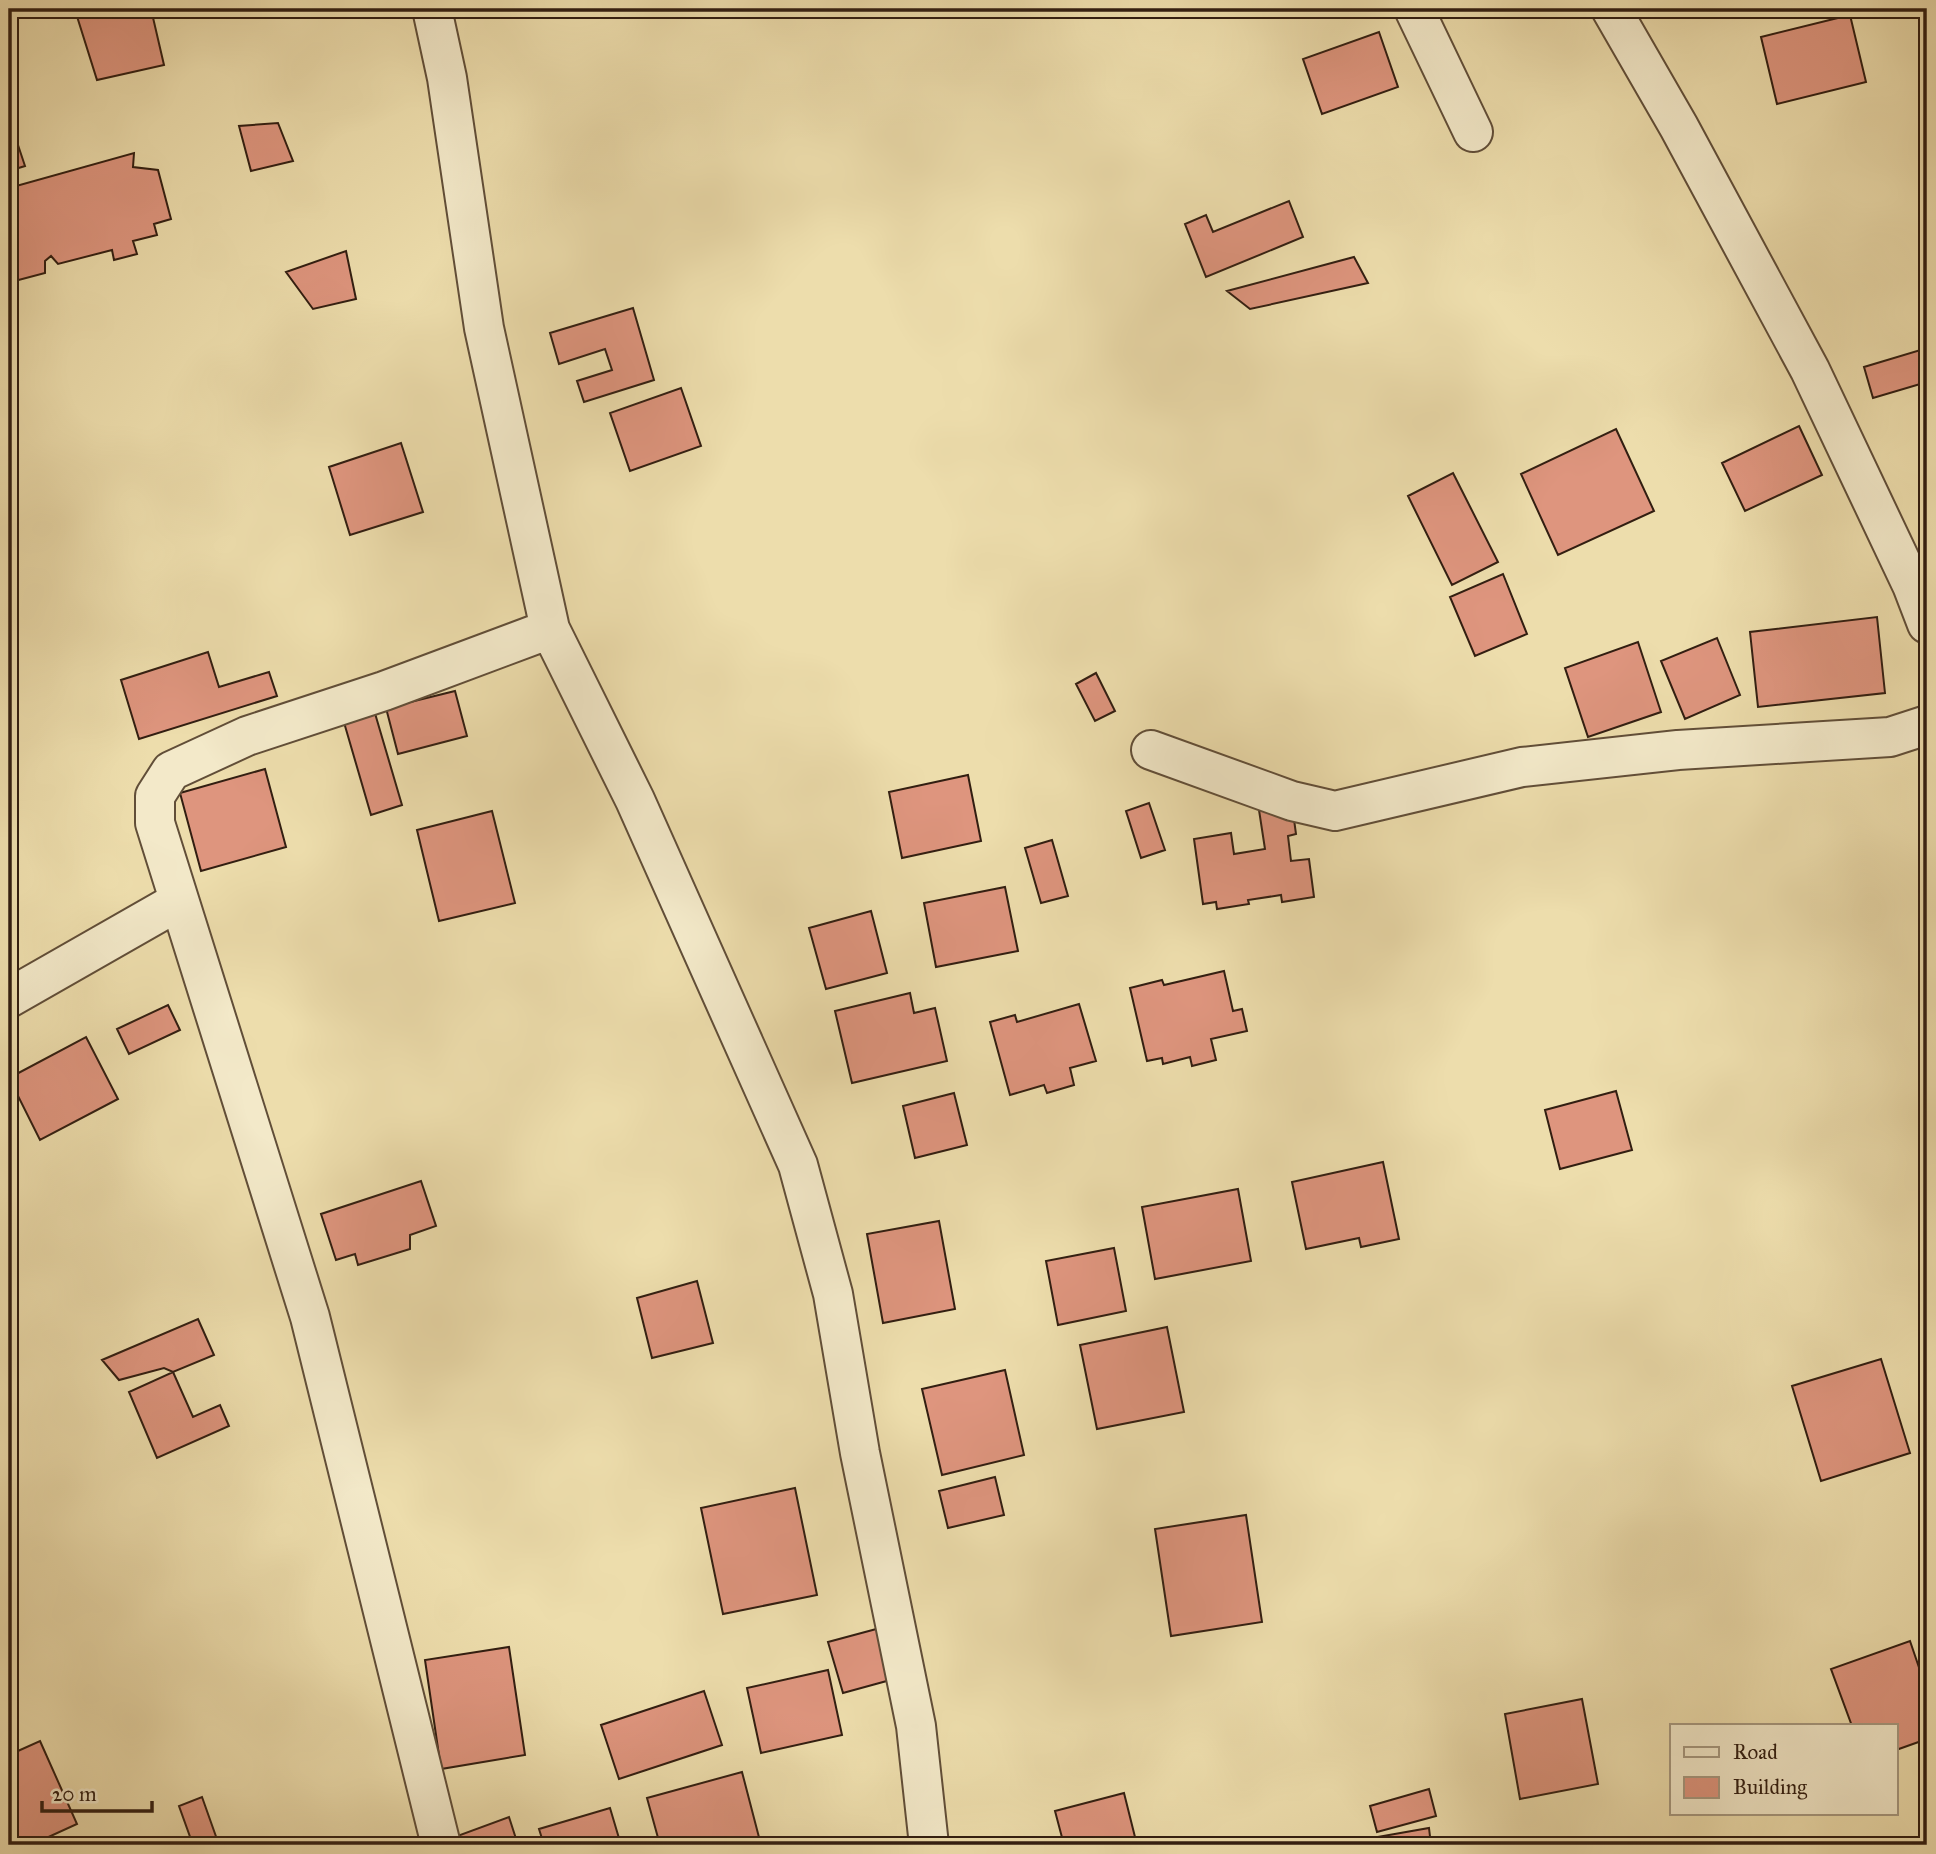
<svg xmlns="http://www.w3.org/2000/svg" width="1936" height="1854" font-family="'IM FELL Great Primer',serif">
	<rect width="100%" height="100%" fill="#edddac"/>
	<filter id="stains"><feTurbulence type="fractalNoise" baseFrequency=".00286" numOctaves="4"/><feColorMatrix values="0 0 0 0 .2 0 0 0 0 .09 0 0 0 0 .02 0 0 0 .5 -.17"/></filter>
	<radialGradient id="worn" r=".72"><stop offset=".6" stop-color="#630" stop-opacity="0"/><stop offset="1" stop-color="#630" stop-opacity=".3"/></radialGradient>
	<!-- building -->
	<path fill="#de957e" stroke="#321e11" stroke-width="2" d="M80,9H151L164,65L97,80L75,10Z
		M1850,15L1866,82L1777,104L1761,37Z
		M1379,32L1398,87L1322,114L1303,59Z
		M278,123L293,161L251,171L239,126Z
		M14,133L25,166L9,171V135Z
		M134,153L133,167L158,170L171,219L154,224L157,235L133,241L137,254L114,260L112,250L58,264L51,256L45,261V273L11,282L9,273V188Z
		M1289,201L1303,237L1206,277L1185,224L1206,215L1213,232Z
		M346,251L356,299L313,309L286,272Z
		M1354,257L1368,283L1250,309L1227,291Z
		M633,308L654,380L584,402L577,381L612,370L605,349L559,364L550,333Z
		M1927,348V382L1873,398L1864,367Z
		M681,388L701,446L630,471L610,413Z
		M1799,426L1822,475L1745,511L1722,463Z
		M1616,429L1654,511L1558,555L1521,474Z
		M401,443L423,512L350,535L329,467Z
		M1453,473L1498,562L1452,585L1408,496Z
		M1503,574L1527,634L1475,656L1450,597Z
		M1877,617L1885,693L1758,707L1750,632Z
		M1717,638L1740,695L1685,719L1661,661Z
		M1638,642L1661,712L1588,737L1565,668Z
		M208,652L219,687L269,672L277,696L139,739L121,680Z
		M1096,673L1115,711L1095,721L1076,684Z
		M455,691L467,736L398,754L386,708Z
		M374,710L402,805L371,815L343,719Z
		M265,769L286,847L201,871L180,793Z
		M968,775L981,841L902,858L889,792Z
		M1149,803L1165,850L1141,858L1126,811Z
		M1292,805L1296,834L1288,836L1291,861L1309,859L1314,897L1282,902L1281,895L1248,900L1249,904L1217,909L1216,902L1203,904L1194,839L1231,833L1234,854L1265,849L1259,810Z
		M492,811L515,903L439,921L417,830Z
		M1052,840L1068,896L1041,903L1025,848Z
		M1005,887L1018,951L936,967L924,903Z
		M871,911L887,973L826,989L809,928Z
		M1224,971L1233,1011L1242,1009L1247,1031L1211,1039L1216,1060L1192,1066L1190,1057L1163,1064L1162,1058L1147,1061L1130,988L1162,980L1164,985Z
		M910,993L914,1013L935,1008L947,1061L852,1083L835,1011Z
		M1079,1004L1096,1061L1070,1068L1074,1085L1047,1093L1044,1085L1010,1095L990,1022L1015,1015L1017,1022Z
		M168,1005L180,1030L129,1054L117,1029Z
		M86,1037L118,1099L40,1140L9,1078Z
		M1616,1091L1632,1150L1560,1169L1545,1110Z
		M954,1093L967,1145L915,1158L903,1106Z
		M1383,1162L1399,1239L1361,1247L1359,1238L1306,1249L1292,1182Z
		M421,1181L436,1226L410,1235V1249L358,1265L355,1254L336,1260L321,1214Z
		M1238,1189L1251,1261L1155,1279L1142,1207Z
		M939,1221L955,1309L883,1323L867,1234Z
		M1114,1248L1126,1311L1058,1325L1046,1261Z
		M697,1281L713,1343L652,1358L637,1298Z
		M198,1319L214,1355L173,1372L164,1368L119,1380L102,1360Z
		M1167,1327L1184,1412L1097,1429L1080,1345Z
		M1881,1359L1910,1453L1821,1481L1792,1386Z
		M1005,1370L1024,1455L942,1475L922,1389Z
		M173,1372L193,1417L220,1405L229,1426L157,1458L129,1392Z
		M995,1477L1004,1515L948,1528L939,1491Z
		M795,1488L817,1595L723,1614L701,1508Z
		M1246,1515L1262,1622L1171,1636L1155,1529Z
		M880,1628L894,1679L843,1693L828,1642Z
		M1910,1641L1927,1691V1739L1896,1750V1726H1852L1831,1669Z
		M509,1647L525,1755L441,1769L425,1660Z
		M828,1670L842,1735L761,1753L747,1688Z
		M704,1691L722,1745L619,1779L601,1725Z
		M1582,1699L1598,1784L1520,1799L1505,1714Z
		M40,1741L77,1824L31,1845H18L9,1824V1755Z
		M742,1772L761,1845H660L647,1798Z
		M1429,1789L1436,1816L1377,1832L1370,1806Z
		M1124,1793L1137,1845H1064L1055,1811Z
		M202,1797L219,1845H193L179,1806Z
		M610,1808L621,1845H544L539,1829Z
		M509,1817L518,1845H464L460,1835Z
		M1429,1828L1431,1845H1367L1366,1839Z"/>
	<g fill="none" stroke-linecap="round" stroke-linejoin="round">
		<defs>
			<path id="street" d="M432,9L447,78L484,328L550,629L635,800L798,1165L833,1294L860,1453L916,1726L929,1845
				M1414,9L1473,132
				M1611,9L1679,127L1810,370L1912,585L1927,624
				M1151,750L1292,801L1335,811L1522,767L1678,750L1890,737L1927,725
				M9,998L179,901
				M441,1845L310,1317L155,823V796L171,771L247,736L384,691L550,629"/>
		</defs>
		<!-- street casing -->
		<use href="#street" stroke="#614e38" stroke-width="42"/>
		<!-- street -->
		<use href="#street" stroke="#f3e9c9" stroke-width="38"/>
	</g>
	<!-- margin -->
	<rect width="1936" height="1854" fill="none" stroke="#edddac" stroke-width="35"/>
	<rect x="10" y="10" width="1915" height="1833" fill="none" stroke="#321e11" stroke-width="3.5"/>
	<rect x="18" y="18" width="1901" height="1819" fill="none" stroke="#321e11" stroke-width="2"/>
	<!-- legend -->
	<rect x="1670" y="1724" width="228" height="91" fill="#f3e9c9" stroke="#a6987f" stroke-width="2"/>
	<rect x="1684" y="1747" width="35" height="10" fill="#f3e9c9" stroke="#a6987f" stroke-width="2"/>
	<text x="1733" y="1759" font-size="21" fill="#321e11">Road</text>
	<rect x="1684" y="1777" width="35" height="21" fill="#de957e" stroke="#a6987f" stroke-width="2"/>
	<text x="1733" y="1794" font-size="21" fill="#321e11">Building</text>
	<!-- scale -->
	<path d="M42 1801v10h110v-10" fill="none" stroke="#321e11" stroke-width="3.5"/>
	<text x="52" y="1801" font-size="21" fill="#321e11" stroke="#f3e9c9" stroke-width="5" paint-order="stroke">20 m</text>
	<rect width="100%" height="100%" filter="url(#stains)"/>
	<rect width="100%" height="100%" fill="url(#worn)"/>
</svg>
